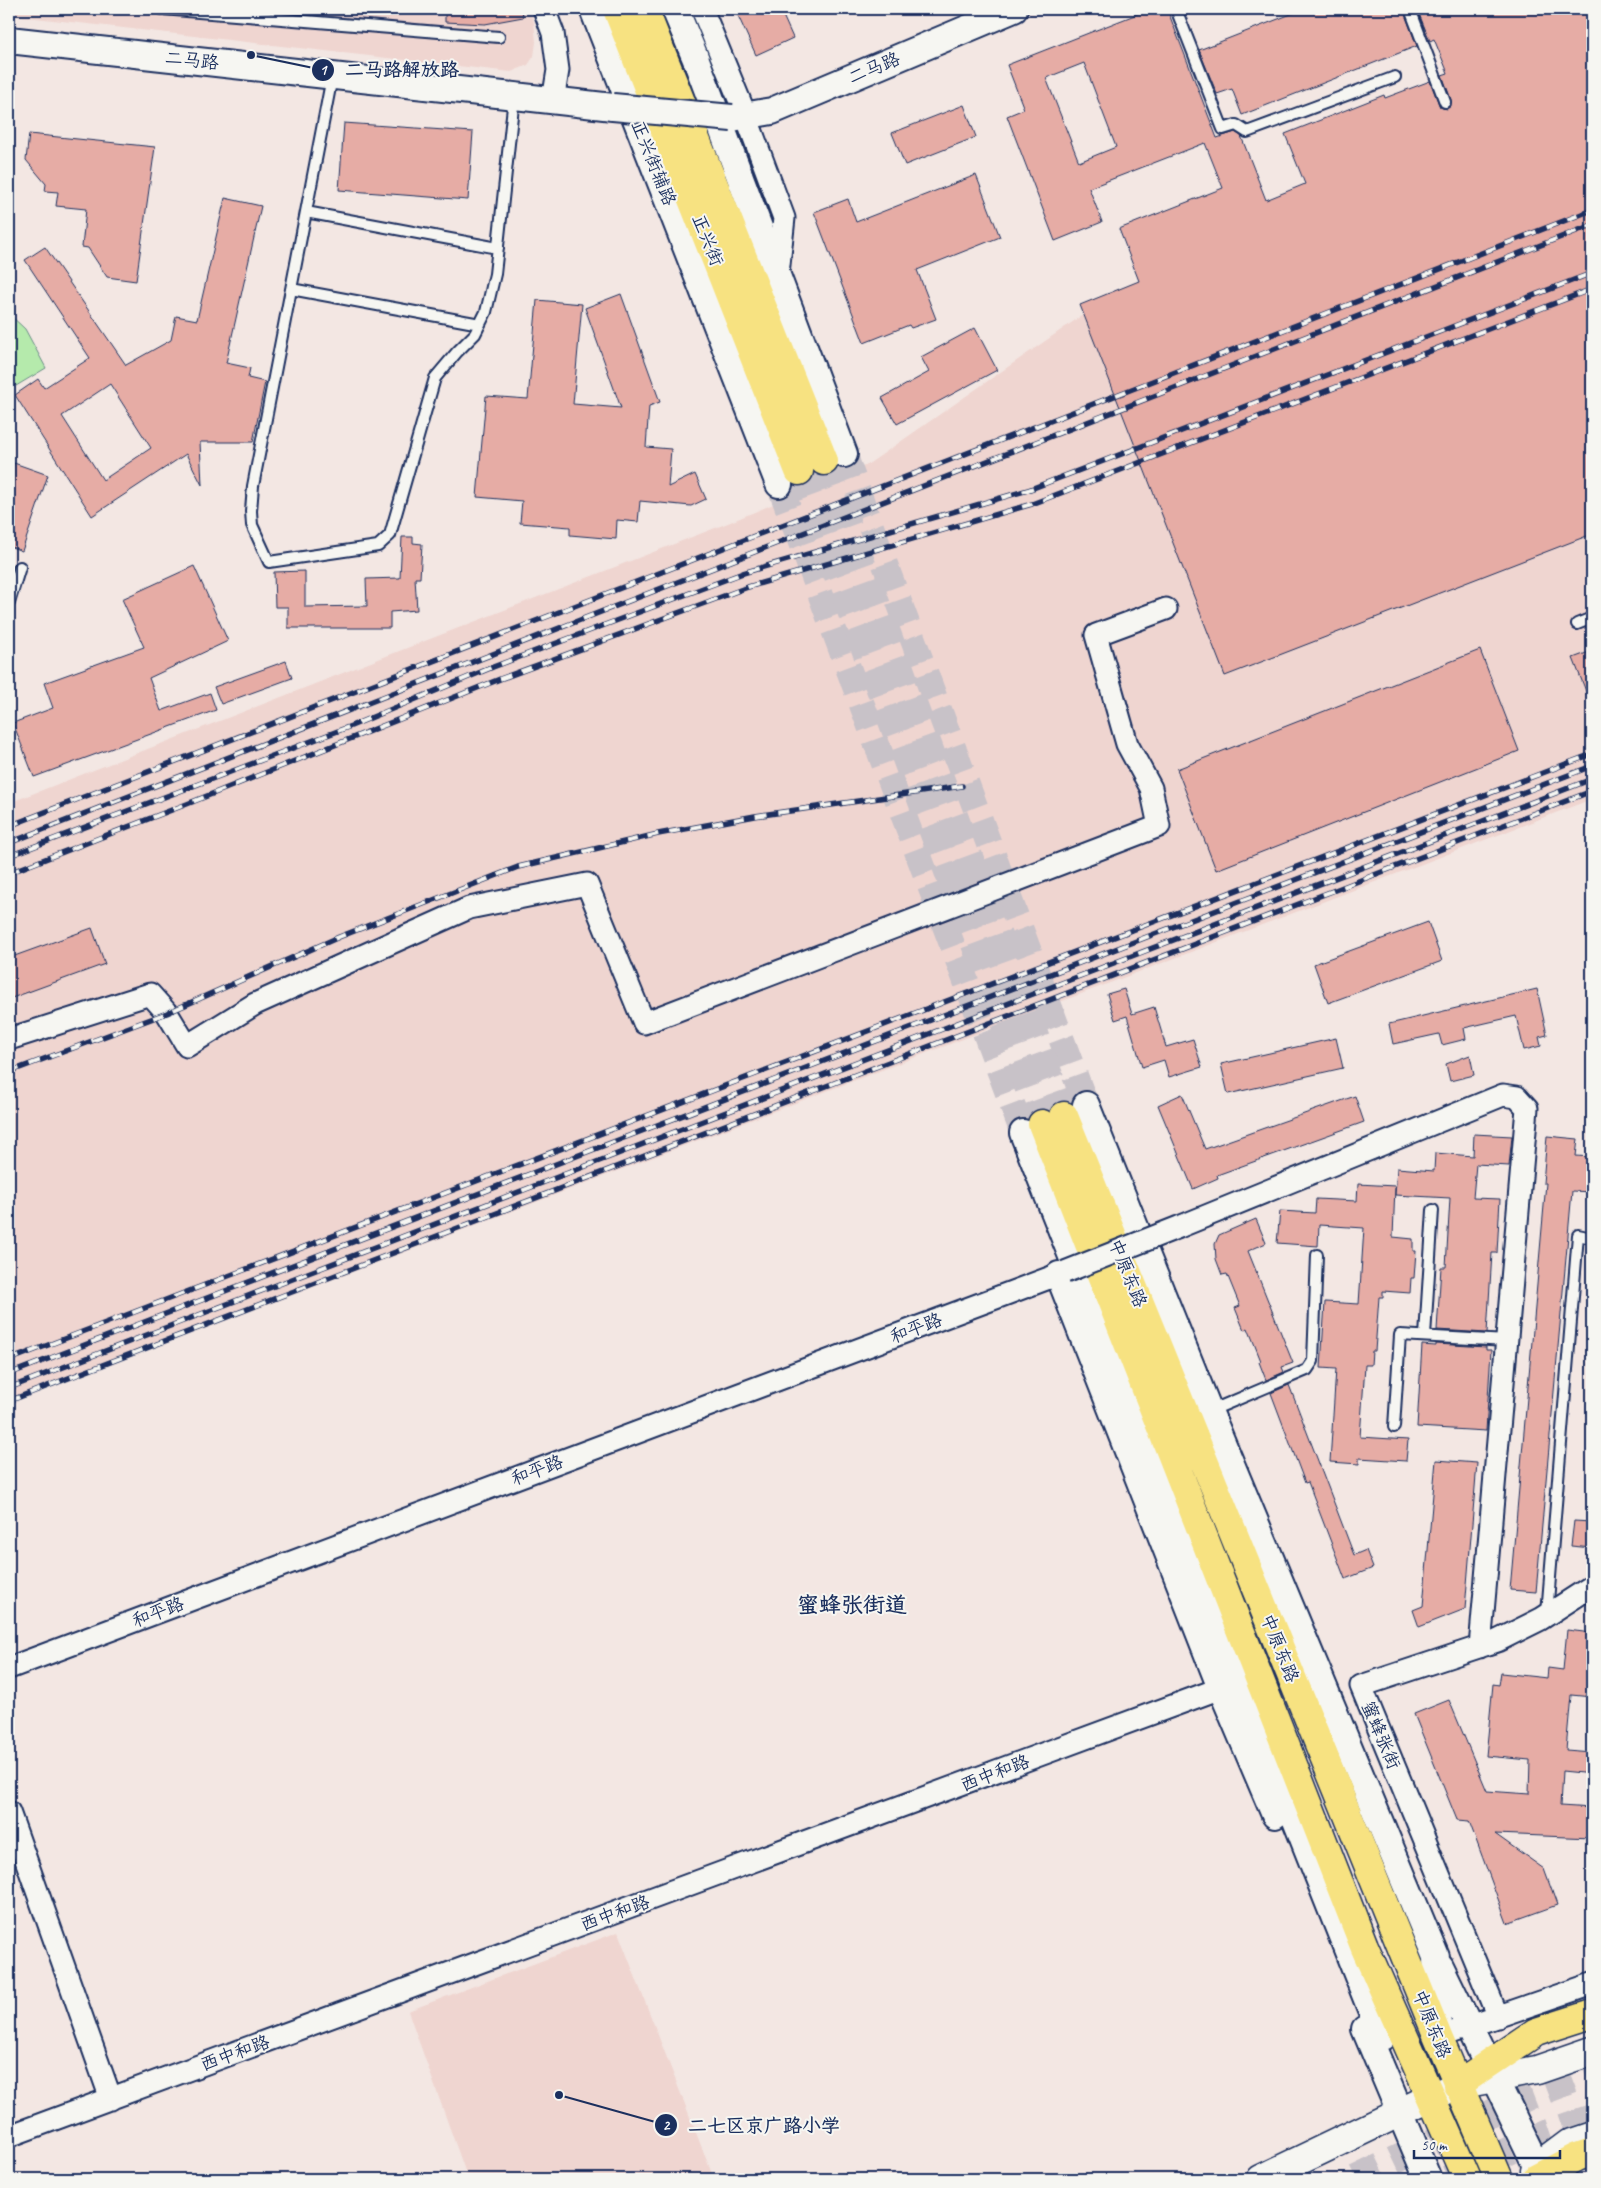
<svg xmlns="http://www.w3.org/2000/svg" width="1601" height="2188" font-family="Caveat,'LXGW WenKai TC',sans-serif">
	<rect width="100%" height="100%" fill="#f3e7e3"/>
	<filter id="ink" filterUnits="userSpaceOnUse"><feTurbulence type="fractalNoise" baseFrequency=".02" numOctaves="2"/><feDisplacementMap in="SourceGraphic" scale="10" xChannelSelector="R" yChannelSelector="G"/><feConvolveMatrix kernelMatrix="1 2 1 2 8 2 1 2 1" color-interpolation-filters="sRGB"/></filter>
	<g filter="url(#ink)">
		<!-- built -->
		<path fill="#efd5d0" d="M9,9H529L534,22L536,42L534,56L528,65L511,72L9,15Z
			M1592,63V799L9,1403V803L728,523L867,465L1084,314L1109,293L1281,221L1462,119Z
			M618,1932L714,2179H468L408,2011Z"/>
		<!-- green -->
		<path fill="#b5eaac" stroke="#688c85" d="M9,314L25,329L46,368L16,386L9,368Z"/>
		<!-- building -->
		<path fill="#e6aca5" stroke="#1b2f5e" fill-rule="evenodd" d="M445,9H522L523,17L485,24L445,22Z
			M735,9H780L793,38L756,55Z
			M1150,9H1167L1217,138L1235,132L1241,136L1266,200L1305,184L1285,134L1384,95L1385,98L1430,81L1440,107L1447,109L1451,106V100L1442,75L1448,73L1434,39L1430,41L1417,9H1592V534L1225,676L1080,305L1139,281L1119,229L1223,188L1205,143L1089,188L1102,222L1055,241L1007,116L1024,109L1007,65ZM1084,63L1116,147L1079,162L1046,78Z
			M1304,9H1403L1417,46L1242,115L1232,89L1217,94L1199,50Z
			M964,105L976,137L905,165L892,133Z
			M344,123L473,132L468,200L339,190Z
			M29,134L155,147L136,281L107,277L88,248L82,247L86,209L56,206L58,192L45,191L46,184L26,160Z
			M976,175L1000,237L917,270L936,319L911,328L909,325L864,343L814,212L848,199L856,222Z
			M225,198L261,206L226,363L250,368L248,378L265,382L253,442H200L202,485L186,454L92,516L15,395L38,379L44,388L90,358L25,260L45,247L126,365L171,340L176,316L197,320ZM110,384L151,448L103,480L62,416Z
			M621,294L660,402L649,406L646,447L671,449L668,487L695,474L706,499L691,506L640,501L638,522L617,520L616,539L570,535V527L520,523L522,501L477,497L486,396L528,399L537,300L582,304L573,404L621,408L585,308Z
			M975,328L997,370L897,424L882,398L929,372L921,357Z
			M14,463L48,475L22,551L9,546V478Z
			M402,537H413V543L422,544L420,578H415L417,610L390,612V628H288V607H275L274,572L305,571V607L367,606L366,579L400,578Z
			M194,566L228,641L149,678L161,711L210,693L216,710L34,777L13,723L53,708L44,683L144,647L122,599Z
			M1480,650L1519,751L1216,870L1177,769Z
			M1592,651V704H1591L1573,658Z
			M286,661L292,678L221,704L214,687Z
			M1428,922L1442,961L1328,1003L1314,964Z
			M92,928L105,964L9,999V958Z
			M1124,989L1132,1014L1154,1007L1166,1047L1193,1039L1202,1067L1169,1077L1164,1060L1142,1067L1127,1016L1115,1020L1107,994Z
			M1537,989L1547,1035L1539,1037L1541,1046L1524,1050L1516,1016L1464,1028L1466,1039L1442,1045L1439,1034L1393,1044L1389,1024Z
			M1336,1038L1343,1068L1228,1094L1221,1064Z
			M1470,1055L1474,1075L1450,1081L1446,1064Z
			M1182,1094L1205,1149L1355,1096L1364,1122L1217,1175L1218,1178L1193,1189L1158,1105Z
			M1474,1134L1512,1136L1509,1166L1476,1164L1473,1198L1500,1199L1497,1253H1492L1487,1333L1437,1330L1441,1267H1446L1450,1198L1395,1195L1397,1168L1434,1171L1435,1153L1473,1156Z
			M1547,1136L1578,1139L1576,1156L1592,1157V1192L1572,1191L1536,1592L1510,1590L1546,1183H1543Z
			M1358,1184L1395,1186L1393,1237L1413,1239V1251H1416L1414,1278H1411L1410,1293L1383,1291V1297H1379L1375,1351H1372L1371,1365H1365L1360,1437L1408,1440L1406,1461L1359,1458V1464L1330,1462L1336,1369L1321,1368L1325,1302L1359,1304L1364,1228L1319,1225L1318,1246L1277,1243L1280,1211L1315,1213L1316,1199L1357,1201Z
			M1256,1219L1266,1243L1248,1251L1293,1363L1282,1367L1284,1372L1266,1380L1259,1362L1261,1361L1248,1328L1244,1330L1235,1308L1240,1306L1227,1274L1222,1275L1216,1259L1215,1244L1219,1235Z
			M1436,1344L1486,1347V1350H1491L1486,1431L1417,1427L1422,1345L1436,1346Z
			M1289,1385L1354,1555L1366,1550L1373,1568L1345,1579L1308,1482L1305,1483L1271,1393Z
			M1436,1460L1477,1463L1465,1609L1419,1627L1413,1610L1423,1606Z
			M1574,1521L1592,1522V1548L1571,1546Z
			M1567,1630L1592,1633V1697L1571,1695L1566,1750L1592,1752V1774L1562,1771L1560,1806L1592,1808V1838L1495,1834L1544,1869L1557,1905L1507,1923L1469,1821L1457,1820L1414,1714L1449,1700L1487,1791L1529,1794L1530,1760L1486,1756L1493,1684L1499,1685L1501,1673L1547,1678L1548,1668L1563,1670Z"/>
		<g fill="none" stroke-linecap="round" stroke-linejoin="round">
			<!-- tertiary-tunnel -->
			<path stroke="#c8c2c8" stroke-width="26" stroke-dasharray="26 13" stroke-linecap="butt" d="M844,454L1086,1105
				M779,484L1023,1133"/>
			<!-- primary-tunnel -->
			<path stroke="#c8c2c8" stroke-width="28" stroke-dasharray="28 14" stroke-linecap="butt" d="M824,461L1064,1116
				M799,471L1042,1124"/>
			<!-- trunk-tunnel -->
			<path stroke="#c8c2c8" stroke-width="28" stroke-dasharray="28 14" stroke-linecap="butt" d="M1356,2179L1529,2096L1592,2072
				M1448,2179L1548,2133L1592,2118"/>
			<defs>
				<path id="service" d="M162,9L499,37
					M1176,9L1223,129L1236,125L1247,132L1395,77
					M1410,9L1445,102
					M332,77L253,486L251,511L252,525L269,562L378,546L390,535L435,378L457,352L475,334L486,312L495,274L514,97
					M306,212L498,248
					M291,289L480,324
					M9,603L20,567
					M1577,624L1592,618
					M1425,1336L1433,1210
					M1210,1411L1307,1370L1313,1361L1317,1255
					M1394,1427L1400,1335L1507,1341
					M1547,1614L1578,1235L1592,1238"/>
				<path id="minor" d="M544,9L553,33L558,70L553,101
					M702,9L746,116L784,218L778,274
					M9,1039L150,994L167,1013L187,1046L255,1004L469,908L587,884L644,1023L1159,826L1151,788L1127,744L1096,635L1166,609
					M1179,1227L1503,1095L1517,1097L1527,1108L1480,1647
					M9,1668L1065,1272
					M9,1812L111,2099
					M1498,2017L1361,1686L1497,1641L1541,1619L1592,1586
					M1438,2037L1592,1984
					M9,2136L1221,1688"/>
				<path id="tertiary" d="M593,9L779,484
					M675,9L695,57L844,454
					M9,40L613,107
					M732,118L772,111L1014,9
					M1086,1105L1209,1411L1436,1957L1438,2034
					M1023,1133L1382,2037
					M1059,1275L1221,1688L1275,1815
					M1440,1966L1543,2179
					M1365,2029L1428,2179"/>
				<path id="secondary" d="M1535,2170L1571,2143L1592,2136
					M1261,2179L1457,2085L1537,2070L1592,2051"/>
				<path id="primary" d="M617,9L799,471
					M644,9L824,461
					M1064,1116L1438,2037L1499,2179
					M1042,1124L1364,1946L1467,2179"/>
				<path id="trunk" d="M1457,2085L1536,2032L1592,2014
					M1535,2179L1577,2157L1592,2152"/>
			</defs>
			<!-- service casing -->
			<use href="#service" stroke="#1b2f5e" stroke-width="14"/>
			<!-- minor casing -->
			<use href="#minor" stroke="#1b2f5e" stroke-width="25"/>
			<!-- tertiary casing -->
			<use href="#tertiary" stroke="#1b2f5e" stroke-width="30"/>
			<!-- secondary casing -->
			<use href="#secondary" stroke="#1b2f5e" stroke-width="31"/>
			<!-- primary casing -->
			<use href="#primary" stroke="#1b2f5e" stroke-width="31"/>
			<!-- trunk casing -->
			<use href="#trunk" stroke="#1b2f5e" stroke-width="31"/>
			<!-- service -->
			<use href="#service" stroke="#f6f6f2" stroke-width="10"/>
			<!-- minor -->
			<use href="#minor" stroke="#f6f6f2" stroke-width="21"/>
			<!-- tertiary -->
			<use href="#tertiary" stroke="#f6f6f2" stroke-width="26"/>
			<!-- secondary -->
			<use href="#secondary" stroke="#f6f6f2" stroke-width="28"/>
			<!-- primary -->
			<use href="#primary" stroke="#f7e281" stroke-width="28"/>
			<!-- trunk -->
			<use href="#trunk" stroke="#f7e281" stroke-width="28"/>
			<defs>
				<path id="rail" d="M9,826L1592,210
					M9,843L1592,225
					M9,856L351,726L493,667L743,573L1028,490L1592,273
					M9,873L187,804L500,679L748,587L1032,504L1592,289
					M9,1072L167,1013L339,937L518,867L658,834L755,816L962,786
					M9,1360L1592,754
					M9,1374L1592,766
					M9,1388L1592,779
					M9,1401L1592,791"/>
			</defs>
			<!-- rail casing -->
			<use href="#rail" stroke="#1b2f5e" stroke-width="5.5"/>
			<!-- rail -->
			<use href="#rail" stroke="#f6f6f2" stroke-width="4" stroke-dasharray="11" stroke-linecap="butt"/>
			<defs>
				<path id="minor-bridge" d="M1065,1272L1179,1227"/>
				<path id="tertiary-bridge" d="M613,107L732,118"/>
			</defs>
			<!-- minor-bridge casing -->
			<use href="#minor-bridge" stroke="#1b2f5e" stroke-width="25" stroke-linecap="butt"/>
			<!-- tertiary-bridge casing -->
			<use href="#tertiary-bridge" stroke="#1b2f5e" stroke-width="30" stroke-linecap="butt"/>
			<!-- minor-bridge -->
			<use href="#minor-bridge" stroke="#f6f6f2" stroke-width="21"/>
			<!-- tertiary-bridge -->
			<use href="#tertiary-bridge" stroke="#f6f6f2" stroke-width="26"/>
		</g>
	</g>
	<g text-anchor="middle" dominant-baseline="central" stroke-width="4" stroke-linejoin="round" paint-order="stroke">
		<!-- street labels -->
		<g font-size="18" fill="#1b2f5e" stroke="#f6f6f2">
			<text transform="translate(192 60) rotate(6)">二马路</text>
			<text transform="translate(874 68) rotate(-23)">二马路</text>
			<text transform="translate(654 163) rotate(68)">正兴街辅路</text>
			<text transform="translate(708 240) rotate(68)">正兴街</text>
			<text transform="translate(1128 1273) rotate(68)">中原东路</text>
			<text transform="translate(916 1328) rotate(-21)">和平路</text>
			<text transform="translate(537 1470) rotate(-21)">和平路</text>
			<text transform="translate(158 1612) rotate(-21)">和平路</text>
			<text transform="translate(1280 1648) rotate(68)">中原东路</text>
			<text transform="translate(1381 1735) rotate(67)">蜜蜂张街</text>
			<text transform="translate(995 1773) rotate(-21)">西中和路</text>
			<text transform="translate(615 1913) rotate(-20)">西中和路</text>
			<text transform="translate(1432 2024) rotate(68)">中原东路</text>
			<text transform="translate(235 2053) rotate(-20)">西中和路</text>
		</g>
		<!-- district labels -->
		<g font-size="22" font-weight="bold" fill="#1b2f5e" stroke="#f6f6f2">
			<text x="852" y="1605">蜜蜂张街道</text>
		</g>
	</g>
	<!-- callouts -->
	<path fill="none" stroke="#1b2f5e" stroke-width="2" d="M251 55L323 70M559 2095L666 2125"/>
	<g fill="#1b2f5e" stroke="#f6f6f2" stroke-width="2">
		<circle cx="251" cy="55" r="5"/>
		<circle cx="559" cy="2095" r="5"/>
		<circle cx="323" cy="70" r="12"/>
		<circle cx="666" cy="2125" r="12"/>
	</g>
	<g font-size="15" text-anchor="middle" font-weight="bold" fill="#fff">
		<text x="323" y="75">1</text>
		<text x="666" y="2130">2</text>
	</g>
	<g font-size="19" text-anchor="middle" font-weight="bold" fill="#1b2f5e" stroke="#f6f6f2" stroke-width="4" stroke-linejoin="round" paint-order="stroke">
		<text x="402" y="76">二马路解放路</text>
		<text x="764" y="2132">二七区京广路小学</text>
	</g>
	<!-- margin -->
	<rect width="1601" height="2188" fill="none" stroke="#f6f6f2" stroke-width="30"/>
	<rect x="15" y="15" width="1571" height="2158" fill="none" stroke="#1b2f5e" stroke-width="2" filter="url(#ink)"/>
	<!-- scale -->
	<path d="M1414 2150v8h146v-8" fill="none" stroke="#1b2f5e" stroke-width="2.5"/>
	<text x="1421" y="2150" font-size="15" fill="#1b2f5e" stroke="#f6f6f2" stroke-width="4" paint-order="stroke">50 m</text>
</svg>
